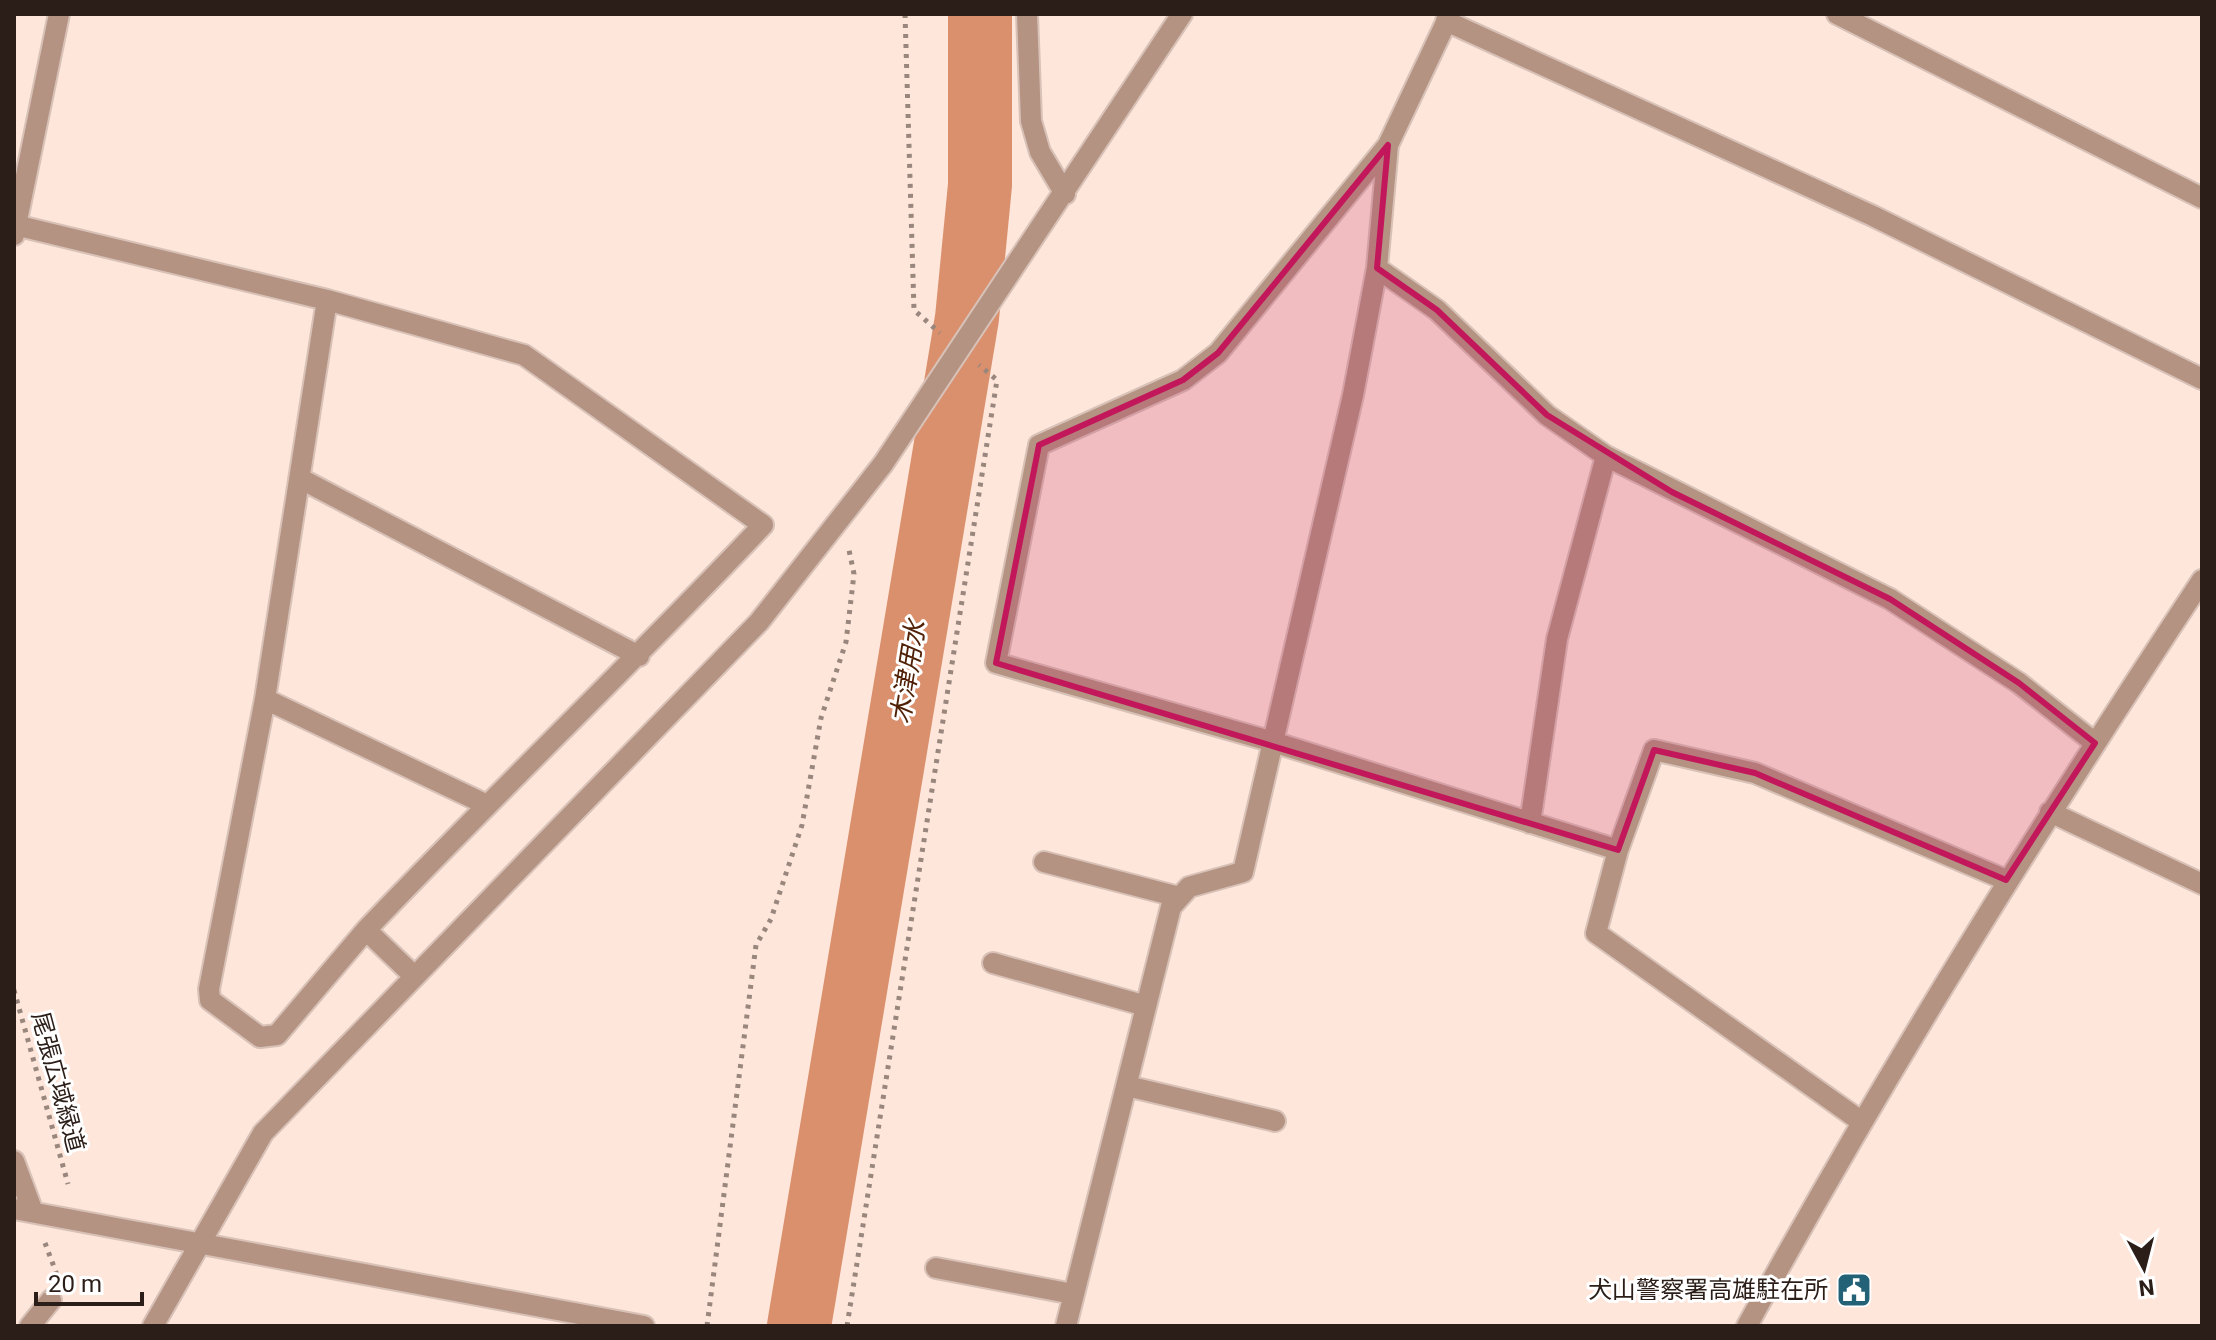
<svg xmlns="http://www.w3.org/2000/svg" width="2216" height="1340" font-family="Roboto,'Noto Sans JP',sans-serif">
	<rect width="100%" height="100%" fill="#fee6db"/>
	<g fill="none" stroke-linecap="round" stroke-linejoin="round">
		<!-- river -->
		<path stroke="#da906d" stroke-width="64" d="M799,1326L967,318L980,185V14"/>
		<defs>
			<path id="minor" d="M1027,14L1031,121L1040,152L1065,194
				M1837,14L2202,198
				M1446,21L1873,216L2202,379
				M1388,145L1218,353L1183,380L1039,445L996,663L1273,742L1618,850
				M15,225L327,300L524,355L763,525C633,663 496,793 366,930L413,975
				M14,235L59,14
				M1377,268L1437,310L1547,415L1606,456L1890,599L2019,683L2095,743
				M327,300L265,699L209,989L210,1000L260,1037L277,1035L366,930
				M301,479L639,656
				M265,699L485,804
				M2050,812L2202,884
				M1530,823L1557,639L1606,456
				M1044,862L1179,897
				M993,963L1146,1006
				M1127,1086L1275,1121
				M1862,1122L1596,933L1618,850L1654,750L1755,773L2006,880
				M14,1161L33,1212
				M14,1209L644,1326
				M936,1268L1073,1294
				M30,1326L51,1300
				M153,1326L263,1133L759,622L883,464L1182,14
				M1066,1326L1171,907L1189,887L1243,872L1353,395L1377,268L1388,145L1450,14
				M1747,1326C1887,1070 2041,824 2202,580"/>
		</defs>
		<!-- minor casing -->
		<use href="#minor" stroke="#d8c2b8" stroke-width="24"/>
		<!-- path -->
		<path stroke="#99867d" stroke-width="5" stroke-dasharray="4 6" stroke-linecap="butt" d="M905,14L914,310L940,333
			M14,990L68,1184
			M45,1243L57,1275
			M707,1326L756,945L771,919L802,825L821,718L846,642L854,574L849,550
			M847,1326L997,380L979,365"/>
		<!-- minor -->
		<use href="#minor" stroke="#b59383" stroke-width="20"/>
	</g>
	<!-- marked area -->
	<path fill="#c2185b" fill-opacity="0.2" stroke="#c2185b" stroke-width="6" stroke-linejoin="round" d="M1388,145L1377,268L1437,310L1547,415L1672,492L1890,599L2019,683L2095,743L2006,880L1755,773L1654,750L1618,850L996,663L1039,445L1183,380L1218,353Z"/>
	<!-- icons -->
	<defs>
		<symbol id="civic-square" viewBox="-11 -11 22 22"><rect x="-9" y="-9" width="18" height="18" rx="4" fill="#236177" stroke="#fff"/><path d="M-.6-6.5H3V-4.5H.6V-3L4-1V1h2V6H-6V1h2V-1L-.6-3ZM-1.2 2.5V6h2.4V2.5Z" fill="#fff"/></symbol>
	</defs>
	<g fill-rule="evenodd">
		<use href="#civic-square" x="1834" y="1270" width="40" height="40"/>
	</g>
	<g text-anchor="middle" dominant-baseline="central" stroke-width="6" stroke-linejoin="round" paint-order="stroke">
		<!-- street labels -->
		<g font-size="24" fill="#2b1d17" stroke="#fff">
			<text transform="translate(58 1082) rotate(75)">尾張広域緑道</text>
		</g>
		<!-- poi labels -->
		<g font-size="24" fill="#2b1d17" stroke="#fff" text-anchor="end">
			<text x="1828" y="1290">犬山警察署高雄駐在所</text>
		</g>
		<!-- water labels -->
		<g font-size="26" font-style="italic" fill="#502106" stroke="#fff">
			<text transform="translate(908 672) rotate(-81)">木津用水</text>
		</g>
	</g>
	<!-- border -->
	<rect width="2216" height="1340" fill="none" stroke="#2b1d17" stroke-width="32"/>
	<!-- north arrow -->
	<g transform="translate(2144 1268) rotate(173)" stroke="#ffffff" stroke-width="6" paint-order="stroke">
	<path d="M0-6L14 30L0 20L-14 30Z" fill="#2b1d17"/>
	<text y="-12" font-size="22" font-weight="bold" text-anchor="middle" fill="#2b1d17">N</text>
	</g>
	<!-- scale -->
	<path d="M36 1292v12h106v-12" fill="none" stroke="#2b1d17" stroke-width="4"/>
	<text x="48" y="1292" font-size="24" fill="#2b1d17" stroke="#ffffff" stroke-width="6" paint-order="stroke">20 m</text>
</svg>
